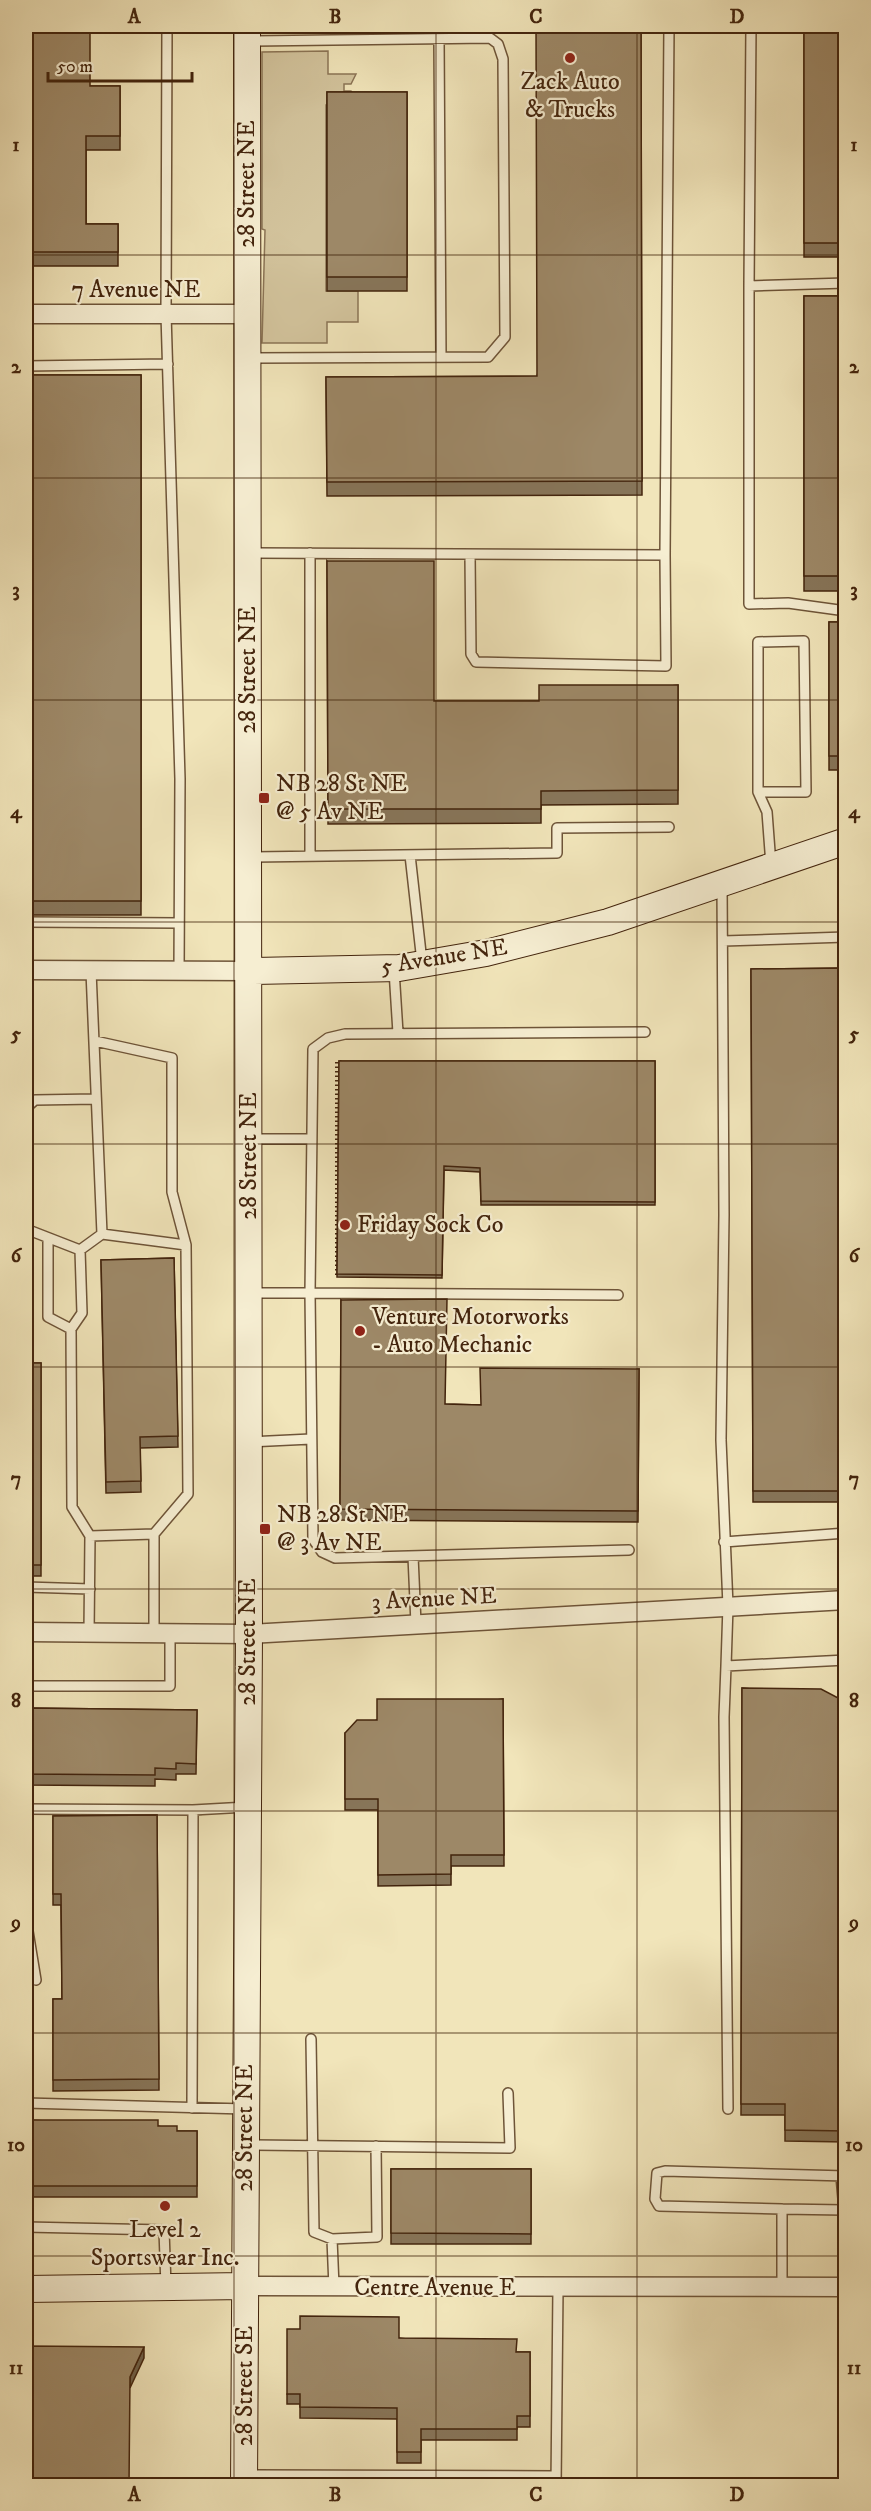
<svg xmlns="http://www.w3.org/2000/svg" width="871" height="2511" font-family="'IM FELL DW Pica',serif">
	<rect width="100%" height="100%" fill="#f1e5ba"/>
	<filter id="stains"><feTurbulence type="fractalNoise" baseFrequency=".00333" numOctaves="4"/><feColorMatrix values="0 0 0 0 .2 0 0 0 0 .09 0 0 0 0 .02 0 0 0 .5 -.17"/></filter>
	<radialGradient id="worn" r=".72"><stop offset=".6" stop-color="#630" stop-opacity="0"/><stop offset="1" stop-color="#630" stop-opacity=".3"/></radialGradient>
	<!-- green -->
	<path fill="#d3c49d" stroke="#8b7455" stroke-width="1.5" d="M328,51V74H356L351,84H344V91H351L357,101L345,105H326V291H358V322H327V343H262L265,230L262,229V52Z"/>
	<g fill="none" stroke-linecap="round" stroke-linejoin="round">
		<defs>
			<path id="lane" d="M167,26L166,314L180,779L179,971
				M751,26L749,286L846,283
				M439,39L441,357
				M248,41L490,38L498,44L503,59L505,337L488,357L249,358
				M749,286V604L788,603L846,611
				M26,366L168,364
				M250,553L665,555L666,666L476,662L471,654L470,555
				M665,555L669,26
				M758,792H806L804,641L758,642V792L767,812L771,865
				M410,855L422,962
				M310,856V553
				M249,857L557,853V828L669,827
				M722,885L724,1215L721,1440L728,1606L726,1666L846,1660
				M26,922L179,923
				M723,941L846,937
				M394,970L398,1033
				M95,1041L172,1058V1192L186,1245L188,1494L154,1534
				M26,1108L35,1100L96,1099
				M251,1139H312
				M26,1229L80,1250
				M102,1234L186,1245
				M48,1238V1317L71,1329
				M251,1293H310L313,1049L328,1038L345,1034L645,1032
				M618,1295L310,1293L313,1539L322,1552L335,1558L629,1550
				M251,1442L311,1439
				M90,1536L72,1507L71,1329L82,1313L80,1250L102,1234L91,971
				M724,1542L846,1533
				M413,1556L416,1624
				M26,1587L90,1589
				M89,1632L90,1536L154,1534V1633
				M726,1666L724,1717L728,2109
				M26,1686H170V1633
				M26,1809L196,1810
				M26,1919L36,1980
				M311,2039L314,2232L332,2239L377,2237L376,2146
				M26,2103L245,2109
				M192,2108L193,1810L247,1807
				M247,2145L510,2148L508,2093
				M782,2209L844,2210L841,2176
				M26,2227L164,2230L166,2286
				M332,2239L334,2287
				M782,2287V2209L659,2206L655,2199L657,2173L665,2171L846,2176
				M246,2475L556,2476
				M556,2486L558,2288"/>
			<path id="street" d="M26,314H246
				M26,970L249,971
				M26,1632L249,1634L846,1600
				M245,2286L846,2287"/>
			<path id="secondary" d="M249,971L399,968L486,953L608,922L846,841
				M26,2289L245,2286
				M244,2486L249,1634L247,26"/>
		</defs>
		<!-- lane casing -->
		<use href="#lane" stroke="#6e5438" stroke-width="12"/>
		<!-- street casing -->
		<use href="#street" stroke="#6e5438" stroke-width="21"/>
		<!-- secondary casing -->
		<use href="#secondary" stroke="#43240d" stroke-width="28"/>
		<!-- path -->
		<path stroke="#43240d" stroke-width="4" stroke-dasharray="1.5 3" stroke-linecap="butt" d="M337,1275V1062H342"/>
		<!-- lane -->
		<use href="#lane" stroke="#f6eed2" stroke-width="9"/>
		<!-- street -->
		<use href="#street" stroke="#f6eed2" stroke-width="18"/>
		<!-- secondary -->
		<use href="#secondary" stroke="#f6eed2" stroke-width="26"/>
	</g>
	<!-- wall -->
	<path fill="#877559" stroke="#43240d" stroke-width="1.5" d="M26,26L90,86H120V150H86V224H118V266H26Z
		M641,26L642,495L327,496L326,377L537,376Z
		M804,26H846V257H804Z
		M327,92H407V291H327Z
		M804,296H846V591H804Z
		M26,375H141V915H26Z
		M327,561L434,701H539L678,685V804L541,805V823L328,824Z
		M829,622H846V770H829Z
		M846,968V1502H753L751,969Z
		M339,1061H655V1205H481L480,1172L444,1170L442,1278L337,1277Z
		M174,1258L178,1447L140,1448L141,1492L106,1493L101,1260Z
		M341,1300L445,1404L481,1405L639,1369L638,1522L340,1520Z
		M26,1363H41V1576H26Z
		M742,1688L838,1698L846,1689V2142L785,2141V2115H741Z
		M503,1699L504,1866H451V1885L378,1886V1810H345V1733L377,1720Z
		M26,1708L197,1710L196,1774H176V1780L155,1779V1786L26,1785Z
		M157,1815L159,2090L53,2091V1999H62L61,1905H53V1816Z
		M26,2120L158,2126L177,2131H197V2197H26Z
		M391,2169H531V2244H391Z
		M399,2338L517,2352H530V2427H517V2440H421V2463H397V2419L300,2418V2404H287V2394Z"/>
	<!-- shaded-wall -->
	<path fill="#6e5f48" stroke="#43240d" stroke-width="1.5" d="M144,2347V2358L130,2388V2377Z"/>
	<!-- building -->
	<path fill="#9d8867" stroke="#43240d" stroke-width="1.5" d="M26,26H90V86H120V136H86V224H118V252H26Z
		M536,26H641L642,481L327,482L326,377L537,376Z
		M804,26H846V243H804Z
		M327,92H407V277H327Z
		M804,296H846V576H804Z
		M26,375H141V901H26Z
		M327,561H434V701H539V685H678V790L541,791V809H328Z
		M829,622H846V756H829Z
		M846,968V1491H753L751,969Z
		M339,1061H655V1202L481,1201L480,1168L444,1166L442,1275L337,1274Z
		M174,1258L178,1436L140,1437L141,1481L106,1482L101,1260Z
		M447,1299L445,1404L481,1405L480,1368L639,1369L638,1511L340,1509L341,1300Z
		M26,1363H41V1565H26Z
		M742,1688L821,1689L838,1698L843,1688L846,1689V2131L785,2130V2104H741Z
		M377,1699H503L504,1855H451V1874L378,1875V1799H345V1733L357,1720H377Z
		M26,1708L197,1710L196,1764L176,1763V1769L155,1768V1775L26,1774Z
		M157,1815L159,2079L53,2080V1999H62L61,1894H53V1816Z
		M26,2120H158V2126H177V2131H197V2186H26Z
		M391,2169H531V2234L391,2233Z
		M300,2316L399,2317V2338L517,2339L516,2352H530V2416H517V2429H421V2452H397V2408L300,2407V2394H287V2329H300Z
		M26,2346L144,2347L130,2377L129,2486H26Z"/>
	<!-- grid -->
	<path fill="none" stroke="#43240d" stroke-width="1.5" stroke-opacity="0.55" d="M234,26V2486M436,26V2486M637,26V2486M26,255H846M26,478H846M26,700H846M26,922H846M26,1144H846M26,1367H846M26,1589H846M26,1811H846M26,2033H846M26,2256H846"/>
	<!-- markers -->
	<g fill="#8f2418" stroke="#f6eed2" stroke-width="2">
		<circle cx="570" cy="58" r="6"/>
		<rect x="258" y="792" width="12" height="12" rx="3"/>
		<circle cx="345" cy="1225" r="6"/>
		<circle cx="360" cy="1331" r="6"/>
		<rect x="259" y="1523" width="12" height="12" rx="3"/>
		<circle cx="165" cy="2206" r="6"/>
	</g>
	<g text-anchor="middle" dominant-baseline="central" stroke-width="4.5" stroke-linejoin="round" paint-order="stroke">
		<!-- poi labels -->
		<g font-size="24" fill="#43240d" stroke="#f6eed2" text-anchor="start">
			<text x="570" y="82" text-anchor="middle">Zack Auto<tspan x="570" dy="28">&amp; Trucks</tspan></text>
			<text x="276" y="784">NB 28 St NE<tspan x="276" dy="28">@ 5 Av NE</tspan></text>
			<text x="357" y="1225">Friday Sock Co</text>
			<text x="372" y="1317">Venture Motorworks<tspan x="372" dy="28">- Auto Mechanic</tspan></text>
			<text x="277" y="1515">NB 28 St NE<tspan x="277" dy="28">@ 3 Av NE</tspan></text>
			<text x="165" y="2230" text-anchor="middle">Level 2<tspan x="165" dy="28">Sportswear Inc.</tspan></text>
		</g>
		<!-- street labels -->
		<g font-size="24" fill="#43240d" stroke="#f6eed2">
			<text transform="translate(247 184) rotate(-90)">28 Street NE</text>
			<text x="136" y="290">7 Avenue NE</text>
			<text transform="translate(248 670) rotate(-90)">28 Street NE</text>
			<text transform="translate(444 957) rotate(-9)">5 Avenue NE</text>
			<text transform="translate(249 1156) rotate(-90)">28 Street NE</text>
			<text transform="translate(434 1599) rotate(-3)">3 Avenue NE</text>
			<text transform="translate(248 1642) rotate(-90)">28 Street NE</text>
			<text transform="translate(245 2128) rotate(-90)">28 Street NE</text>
			<text x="435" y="2288">Centre Avenue E</text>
			<text transform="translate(245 2386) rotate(-90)">28 Street SE</text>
		</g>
	</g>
	<!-- margin -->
	<rect width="871" height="2511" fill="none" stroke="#f1e5ba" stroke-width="66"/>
	<!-- scale -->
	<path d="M48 72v9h144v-9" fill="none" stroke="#43240d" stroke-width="3"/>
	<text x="57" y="72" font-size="18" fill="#43240d" stroke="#f6eed2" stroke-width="4.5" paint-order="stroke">50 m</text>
	<rect x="33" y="33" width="805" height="2445" fill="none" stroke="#43240d" stroke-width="2"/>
	<g font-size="20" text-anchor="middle" font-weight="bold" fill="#43240d">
		<text x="134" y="23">A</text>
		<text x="335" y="23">B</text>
		<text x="536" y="23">C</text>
		<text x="737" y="23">D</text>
		<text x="16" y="151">1</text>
		<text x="854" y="151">1</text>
		<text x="16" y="373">2</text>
		<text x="854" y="373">2</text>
		<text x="16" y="596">3</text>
		<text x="854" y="596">3</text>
		<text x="16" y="818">4</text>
		<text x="854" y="818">4</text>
		<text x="16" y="1040">5</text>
		<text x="854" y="1040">5</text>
		<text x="16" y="1262">6</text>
		<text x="854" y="1262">6</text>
		<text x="16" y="1485">7</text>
		<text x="854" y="1485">7</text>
		<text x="16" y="1707">8</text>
		<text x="854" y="1707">8</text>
		<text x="16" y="1929">9</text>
		<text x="854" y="1929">9</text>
		<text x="16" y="2151">10</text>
		<text x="854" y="2151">10</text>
		<text x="16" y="2374">11</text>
		<text x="854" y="2374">11</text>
		<text x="134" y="2501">A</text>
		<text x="335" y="2501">B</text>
		<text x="536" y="2501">C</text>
		<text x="737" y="2501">D</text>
	</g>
	<rect width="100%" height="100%" filter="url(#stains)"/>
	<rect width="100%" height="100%" fill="url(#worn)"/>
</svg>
